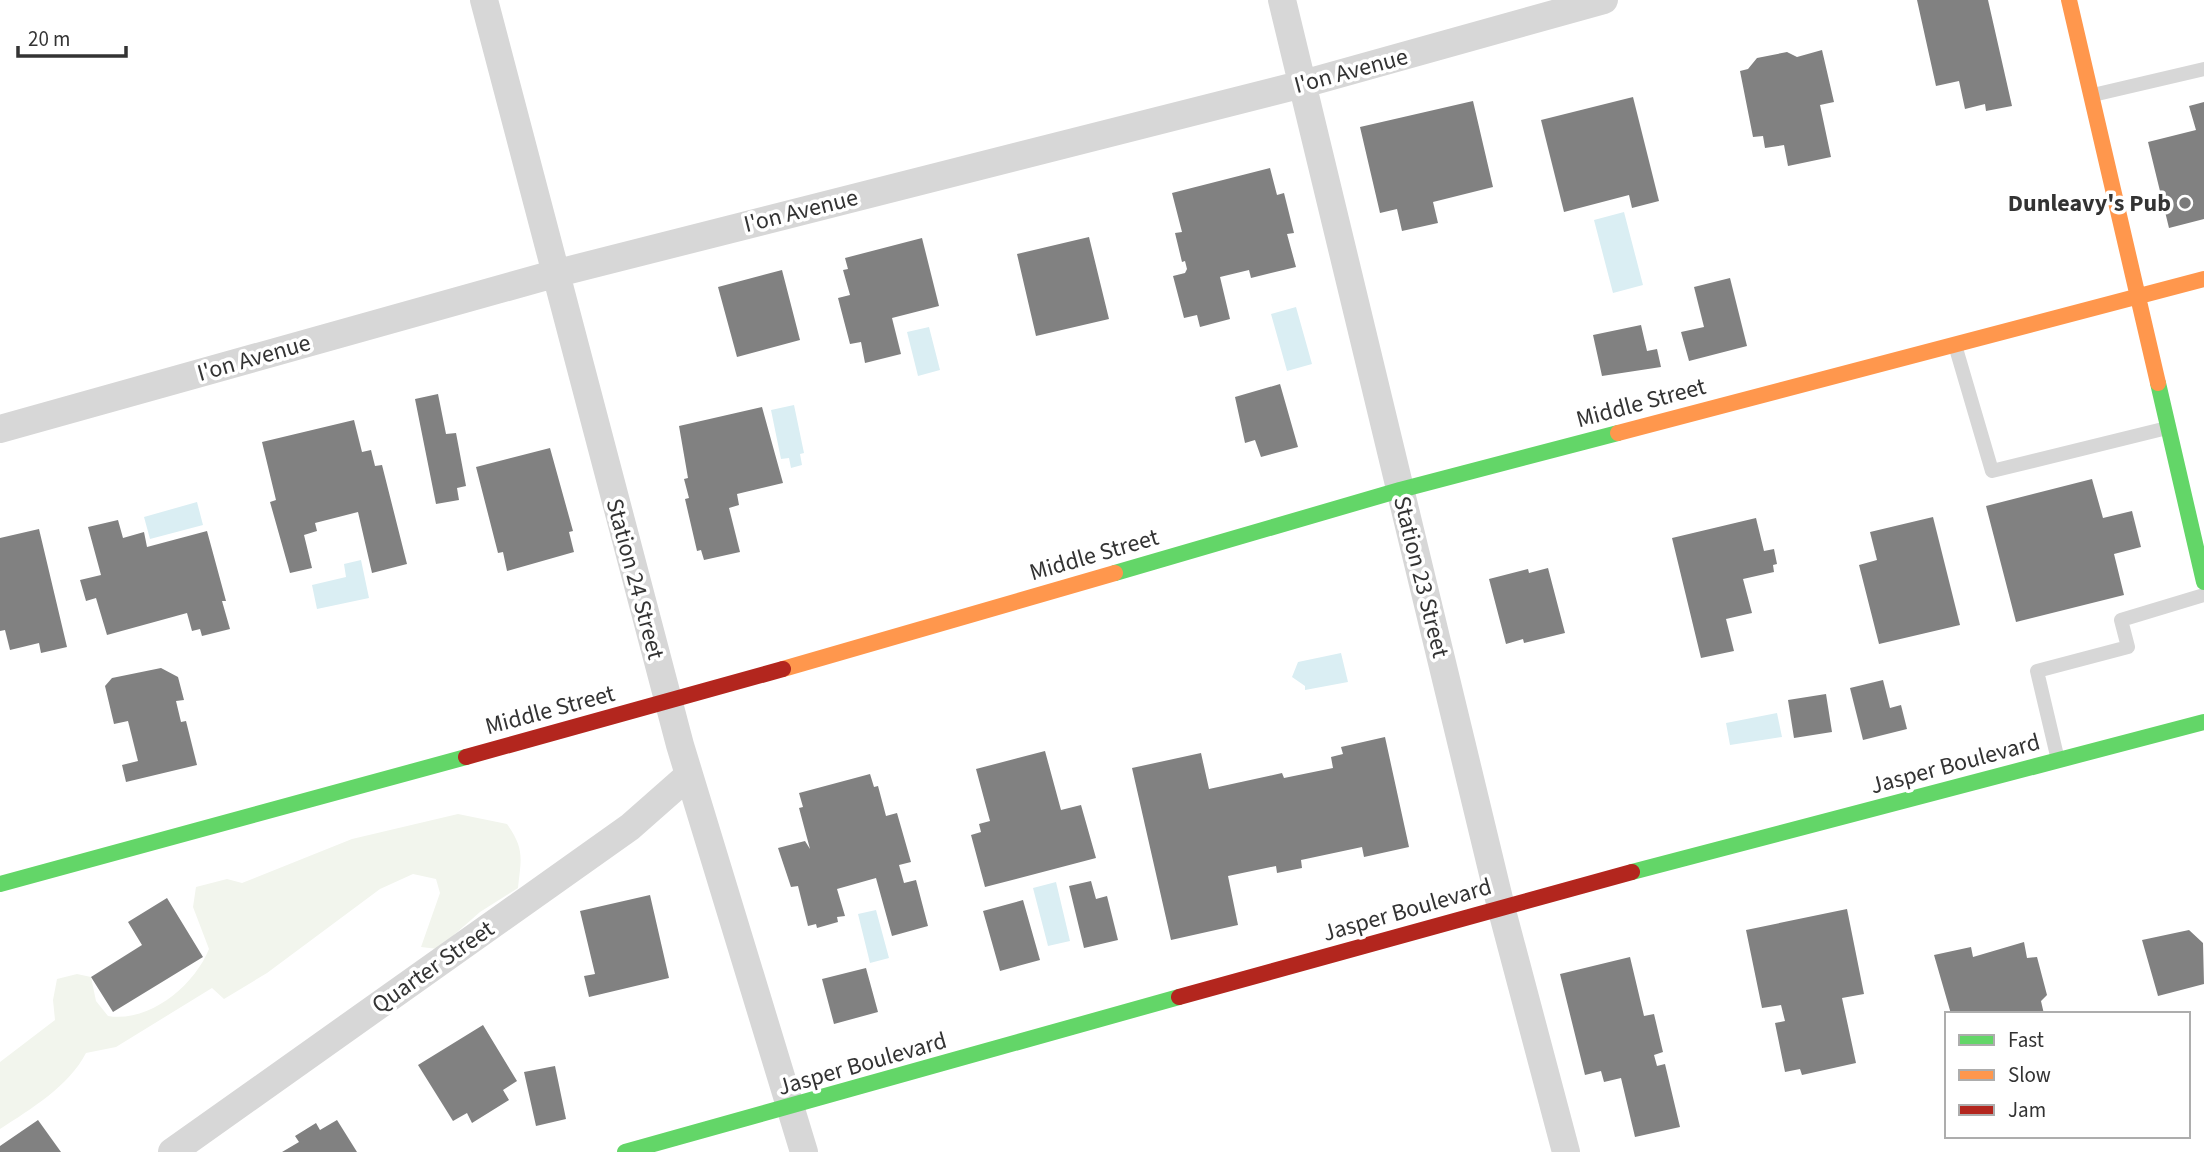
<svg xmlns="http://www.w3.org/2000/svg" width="2204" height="1152" font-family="'Source Sans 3',sans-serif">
	<rect width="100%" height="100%" fill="#fff"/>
	<!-- green -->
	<path fill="#f2f5ed" d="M458,814L507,824C525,849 521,859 518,888L480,912L438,949L421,947L440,893L436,879L413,874L380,889L267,973L224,999L212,988L116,1047L86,1053C69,1086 31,1109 0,1129V1062L55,1020L53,1000L57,979L77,974L91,977L96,1001L108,1016C149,1023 194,986 209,949L193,907L196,887L227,879L242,883L352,839Z"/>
	<!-- water -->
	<path fill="#daeef3" d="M1624,212L1643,285L1613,293L1594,220Z
		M1296,307L1312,364L1287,371L1271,314Z
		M929,327L940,370L918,376L907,332Z
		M794,405L804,453L800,454L802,465L791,468L789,458L781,459L771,410Z
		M197,502L203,525L150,539L144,517Z
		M361,560L369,598L317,609L312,585L346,577L344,564Z
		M1341,653L1348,682L1305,690V686L1292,677L1298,662Z
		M1777,713L1782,737L1730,745L1726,723Z
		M1056,882L1070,941L1048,946L1033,888Z
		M876,910L889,958L870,963L858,914Z"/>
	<!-- building -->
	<path fill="#818181" d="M1917,0H1988L2012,106L1986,111L1985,104L1965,109L1959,81L1936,86Z
		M1822,50L1834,102L1820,105L1831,157L1788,166L1784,145L1765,148L1763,136L1753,137L1740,71L1748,69L1757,58L1787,52L1797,57Z
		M1633,97L1659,201L1632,208L1629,195L1564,212L1541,120Z
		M1473,101L1493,187L1433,202L1438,223L1402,231L1397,209L1380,213L1360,127Z
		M2204,102V219L2169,228L2148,142L2196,130L2189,106Z
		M1270,168L1277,195L1284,193L1294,233L1287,234L1296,267L1251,278L1249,270L1220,277L1230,319L1200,327L1197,315L1184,318L1173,276L1185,273L1187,269L1185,261L1182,262L1175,233L1182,232L1172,193Z
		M1089,237L1109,319L1036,336L1017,254Z
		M922,238L939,306L892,318L901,354L865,363L861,342L850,344L838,298L850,295L843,270L848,269L845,258Z
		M782,270L800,340L737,357L718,287Z
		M1730,278L1747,346L1689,361L1681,332L1704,327L1694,287Z
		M1641,325L1647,351L1657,349L1661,367L1602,376L1593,335Z
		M1280,384L1298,447L1261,457L1255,440L1245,443L1235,397Z
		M438,394L446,434L456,433L466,486L457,488L459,500L436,504L415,399Z
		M762,407L783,483L737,494L739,505L729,508L740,552L704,560L701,550L697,551L685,499L689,498L684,479L688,478L679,426Z
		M354,420L362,452L371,450L375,466L382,465L407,564L372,573L358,512L315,523L317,531L304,535L312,568L290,573L270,502L276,500L262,442Z
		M550,448L573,531L569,532L574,552L507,571L503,552L498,553L476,467Z
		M2092,479L2103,518L2132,511L2141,547L2114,554L2124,595L2016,622L1986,506Z
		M1933,517L1960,625L1879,644L1859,565L1877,560L1870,532Z
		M1756,518L1764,551L1774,549L1777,564L1773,565L1774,572L1743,579L1752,613L1726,619L1734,651L1701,658L1672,538Z
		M118,520L123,538L144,532L147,547L207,531L226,601H222L230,629L202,636L200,629L192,631L187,613L107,635L96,598L86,601L80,580L101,575L88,527Z
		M39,529L67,647L41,653L39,643L10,650L5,630L0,631V538Z
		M1548,568L1565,633L1524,643L1523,639L1506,644L1489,579L1528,569L1529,573Z
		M161,668L178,677L184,700L176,701L181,722L186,721L197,765L126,782L122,765L138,761L128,721L114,724L105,686L112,678Z
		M1883,680L1890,708L1901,705L1907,729L1863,740L1850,688Z
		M1826,694L1832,732L1794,738L1788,700Z
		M1385,737L1409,847L1364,857L1362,847L1301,860L1302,868L1277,873L1276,866L1228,876L1238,925L1171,940L1132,768L1201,753L1209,789L1282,773L1284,778L1333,768L1331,757L1343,754L1341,747Z
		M1045,751L1061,810L1081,805L1096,858L985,887L971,835L981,832L979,824L990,821L976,769Z
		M870,774L874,787L878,786L886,816L897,813L911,862L899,865L904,883L916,880L928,926L892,936L876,878L837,889L845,916L837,917L838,922L817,928L816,924L808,926L798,886L791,887L778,848L805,841L810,849L799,808L803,807L799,793Z
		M1091,881L1096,899L1107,896L1118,940L1084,948L1069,886Z
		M650,895L669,978L589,997L584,976L595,974L580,911Z
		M167,898L203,957L113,1012L91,977L142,945L128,922Z
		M1023,900L1040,960L1000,971L983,911Z
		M1847,909L1864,994L1842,998L1856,1063L1802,1075L1800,1069L1785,1072L1775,1023L1785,1021L1781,1005L1762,1008L1746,930Z
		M2189,930L2203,943L2204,984L2158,996L2142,940Z
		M2024,942L2027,958L2037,957L2047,995L2041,1001L2044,1014H1951L1934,955L1971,947L1973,957Z
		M1630,957L1644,1016L1654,1014L1663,1052L1654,1055L1657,1066L1665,1064L1680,1127L1635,1137L1621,1078L1604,1082L1601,1071L1585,1075L1560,974Z
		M866,968L878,1012L834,1024L822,979Z
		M483,1025L517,1081L503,1090L509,1100L472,1123L467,1113L453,1121L418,1065Z
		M555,1066L566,1119L536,1126L524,1072Z
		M38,1120L61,1152H0V1146Z
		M337,1120L357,1152H282L299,1142L295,1136L316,1123L320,1130Z"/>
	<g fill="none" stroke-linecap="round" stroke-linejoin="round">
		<!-- lane -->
		<path stroke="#d7d7d7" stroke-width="14" d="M2093,95L2204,69
			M1955,345L1992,471L2167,428
			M2058,760L2037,671L2128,647L2121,620L2204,595"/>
		<!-- street -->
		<path stroke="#d7d7d7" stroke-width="28" d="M484,0L680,745L804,1152
			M1282,0L1501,907L1566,1152
			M0,429L554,274L1303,84L1604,0
			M172,1152L630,827L689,775"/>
		<!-- fast -->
		<path stroke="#63d668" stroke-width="16" d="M2158,383L2204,582
			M1115,573L1400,490L1618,433
			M1632,872L2204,722
			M0,884L466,757
			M625,1152L1179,997"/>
		<!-- slow -->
		<path stroke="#ff974d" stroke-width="16" d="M2069,0L2158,383
			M1618,433L2204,279
			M783,669L1115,573"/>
		<!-- jam -->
		<path stroke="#b3261e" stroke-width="16" d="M466,757L783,669
			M1179,997L1632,872"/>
	</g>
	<!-- markers -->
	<circle fill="#7a7a7a" stroke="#fff" stroke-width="2.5" cx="2185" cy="203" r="7"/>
	<g text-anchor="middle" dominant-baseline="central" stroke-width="7" stroke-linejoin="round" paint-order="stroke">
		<!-- street labels -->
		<g font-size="24" fill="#333" stroke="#fff">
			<text transform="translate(1351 71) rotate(-15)">I'on Avenue</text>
			<text transform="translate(801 211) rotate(-14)">I'on Avenue</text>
			<text transform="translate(254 358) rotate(-16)">I'on Avenue</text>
			<text transform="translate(1641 403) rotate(-15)">Middle Street</text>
			<text transform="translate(1094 555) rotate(-16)">Middle Street</text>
			<text transform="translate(1421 577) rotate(76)">Station 23 Street</text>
			<text transform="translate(635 579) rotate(75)">Station 24 Street</text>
			<text transform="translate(550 710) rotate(-15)">Middle Street</text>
			<text transform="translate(1955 764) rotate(-15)">Jasper Boulevard</text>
			<text transform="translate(1407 910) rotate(-16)">Jasper Boulevard</text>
			<text transform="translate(433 967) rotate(-35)">Quarter Street</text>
			<text transform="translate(862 1064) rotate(-16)">Jasper Boulevard</text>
		</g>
		<!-- poi labels -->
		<g font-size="24" font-weight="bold" fill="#333" stroke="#fff" text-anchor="end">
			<text x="2171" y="203">Dunleavy's Pub</text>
		</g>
	</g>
	<!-- legend -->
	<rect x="1945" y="1012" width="245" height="126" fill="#ffffff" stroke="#adadad" stroke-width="2"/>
	<rect x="1959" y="1035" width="35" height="10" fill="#63d668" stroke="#adadad" stroke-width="2"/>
	<text x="2008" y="1047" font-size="21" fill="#333333">Fast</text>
	<rect x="1959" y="1070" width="35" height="10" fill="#ff974d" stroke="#adadad" stroke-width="2"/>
	<text x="2008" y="1082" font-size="21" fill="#333333">Slow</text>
	<rect x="1959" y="1105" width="35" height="10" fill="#b3261e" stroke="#adadad" stroke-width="2"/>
	<text x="2008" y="1117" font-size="21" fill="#333333">Jam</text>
	<!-- scale -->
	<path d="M18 46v10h108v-10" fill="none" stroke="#333333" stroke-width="3.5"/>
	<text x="28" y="46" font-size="21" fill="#333333" stroke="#ffffff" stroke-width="5" paint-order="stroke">20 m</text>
</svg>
